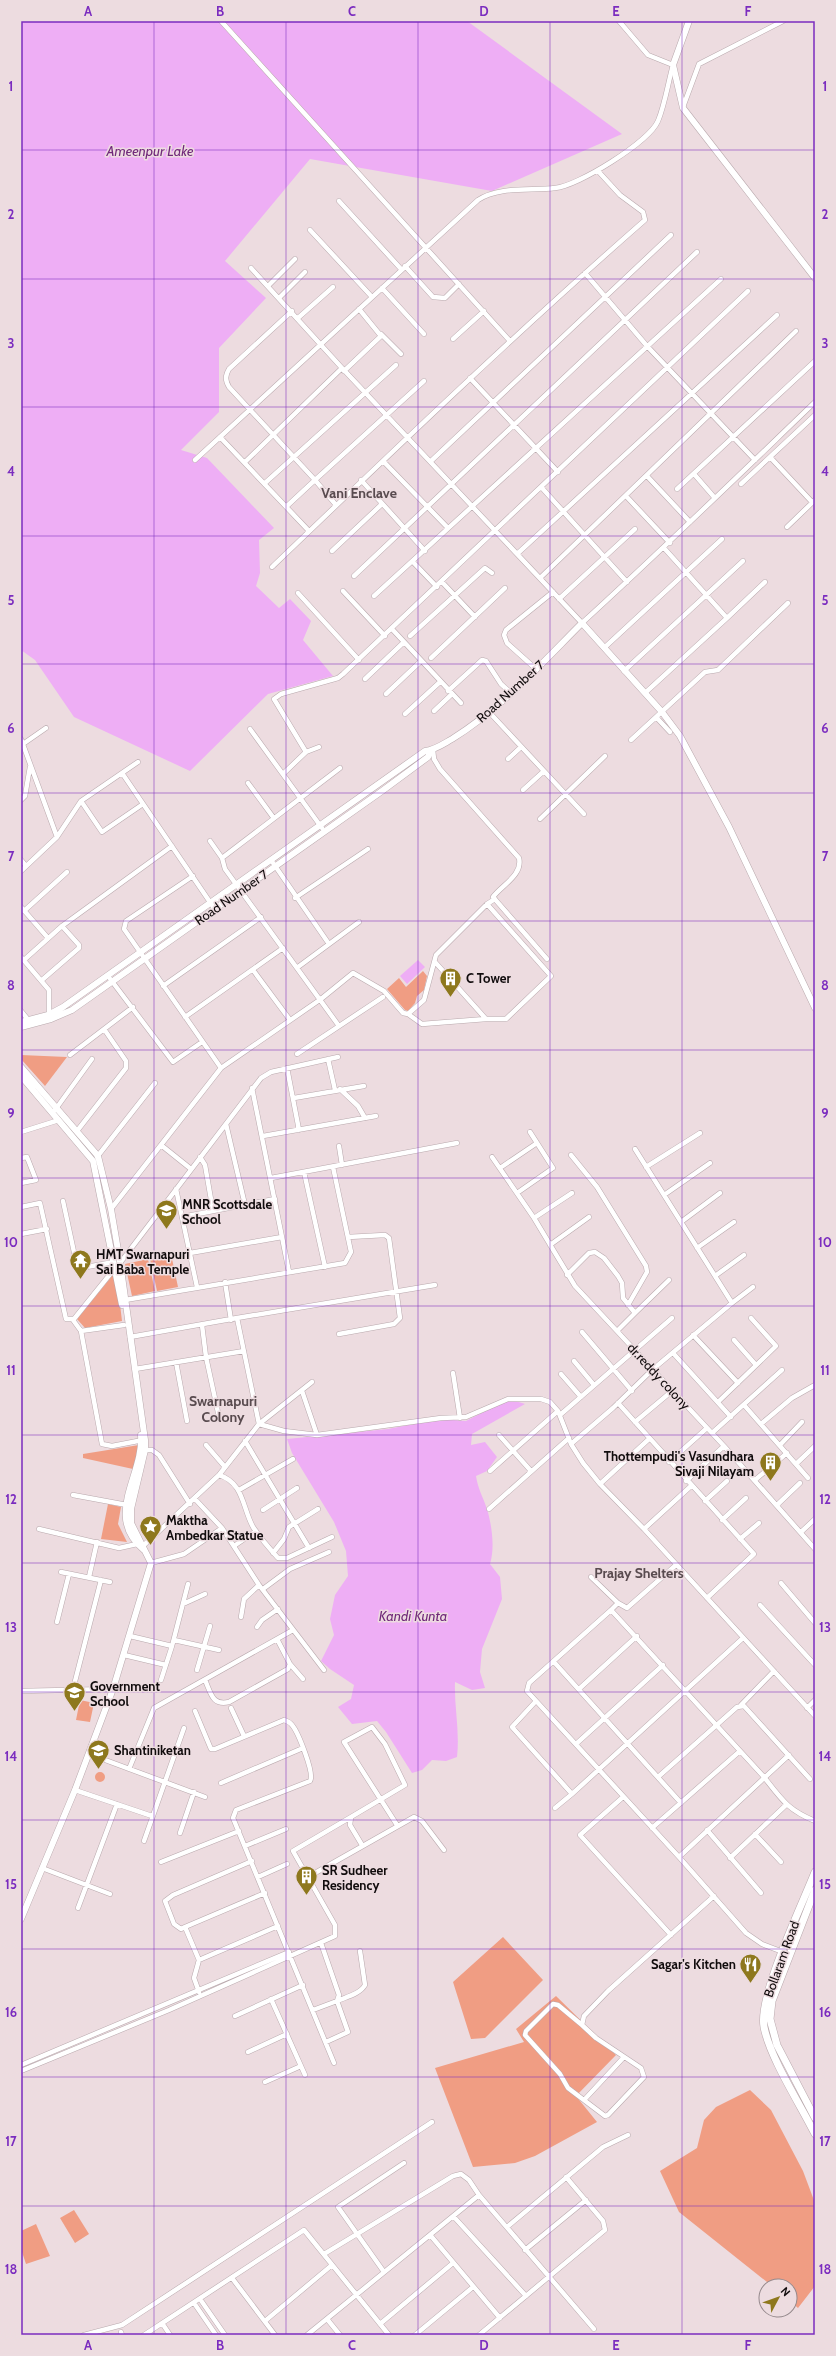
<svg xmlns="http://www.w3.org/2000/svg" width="836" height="2356" font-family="Cabin,sans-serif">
	<rect width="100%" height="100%" fill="#eddce0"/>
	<!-- green -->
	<path fill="#f09d83" d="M423,971L427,976L424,990L417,996L415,1003L408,1011L405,1010L387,989L399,978L406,987Z
		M21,1055L67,1057L45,1086L21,1059Z
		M171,1254L178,1287L157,1291L150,1259Z
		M148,1259L155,1291L132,1296L125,1264Z
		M116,1271L122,1321L85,1328L77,1319Z
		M139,1445L133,1469L83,1458V1454Z
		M108,1504L121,1507L118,1524L127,1542L101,1539Z
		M80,1700L94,1703L90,1722L76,1720Z
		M95 1777a5 5 0 1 1 10 0a5 5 0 1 1-10 0Z
		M503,1937L543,1980L485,2038L471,2039L453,1982Z
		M556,1996L616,2055L576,2096L597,2122L535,2156L515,2163L473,2167L435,2068L524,2042L516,2029Z
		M750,2090L771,2110L803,2171L815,2203V2286L798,2308L790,2301V2286H772L679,2212L660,2171L697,2148L704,2120L716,2107Z
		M74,2210L89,2234L75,2243L60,2218Z
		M36,2224L50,2256L26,2264L21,2249V2231Z"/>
	<!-- water -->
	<path fill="#eeaef5" d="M21,21H467L622,134L492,191L310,159L225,261L266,298L219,348V412L181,450L207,458L274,528L259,540L260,573L256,586L279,608L290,599L311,621L303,640L333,676L268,694L190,771L74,717L35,660L21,650Z
		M418,960L425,967L407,984L400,976Z
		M509,1399L525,1404L472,1434L471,1445L485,1442L497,1457L487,1471L476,1476C478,1489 483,1497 487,1509C492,1526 495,1548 490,1564L500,1577L502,1599L482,1649L480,1672L485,1688L472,1690L455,1682C454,1707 460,1731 457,1757L446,1761L432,1760L422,1770L412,1773L386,1732L377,1721L352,1724L338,1707L351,1699L354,1685L330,1669L321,1661L334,1635L330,1619L335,1595L348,1576L346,1551L334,1522L292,1453L287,1439L388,1429L440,1419L466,1421Z"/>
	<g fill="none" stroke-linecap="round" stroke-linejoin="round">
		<defs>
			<path id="street" d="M221,21L510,341
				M683,107L699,64L783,21
				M339,201L401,269
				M310,230L372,297
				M405,266L433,297L445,298L459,284
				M251,268L342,368L582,623C661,551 738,476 815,402
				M585,273L647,346L755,460
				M268,286L295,259
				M382,288L424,334
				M279,298L305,272
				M292,311L229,369C225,376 225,380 229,387L315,480L424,381
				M298,318L333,287
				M381,334L401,354
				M453,339L484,311
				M344,371L381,336L359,309
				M470,378L558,472
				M220,437L309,531
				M770,457L812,502
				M195,460L478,200C499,186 531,191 555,188C578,186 649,142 658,121C665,104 668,83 673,65L648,55L619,21
				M383,461L448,528
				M431,461L671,235
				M245,462L342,368
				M694,474L714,497
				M647,476L690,522
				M361,480L425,551
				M265,483L396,365
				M741,484L815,415
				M542,488L627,582
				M677,489L815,361
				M626,496L670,543
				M287,506L315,480L336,505
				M787,527L815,500
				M332,551L382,504
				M517,554L777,315
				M413,562L437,587
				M272,567C394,450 517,332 645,220L643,212L620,195L598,171
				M354,576L697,252
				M540,578L796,331
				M442,582L475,617
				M343,591L385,636
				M298,593L359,660
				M374,596L721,279
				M559,599L635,529
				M727,618L765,582
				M392,629L461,703
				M410,636L485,568L492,573
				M604,648L722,539
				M431,658L505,588
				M536,669L507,643L504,635L506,630L553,592
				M624,671L743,561
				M365,679L404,642
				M448,691L482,660L486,661L501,684L511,693
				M645,693L727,618L664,548
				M386,694L421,661
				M434,711L452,694
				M490,713L584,814
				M405,714L440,682
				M656,717L670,732
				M250,729L322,828
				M21,739L57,837
				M631,740L705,672L718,670L788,603
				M23,744L46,728
				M433,750L434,759L440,769L519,858C523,875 502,885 493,897L547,959
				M306,752L319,747
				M508,759L521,747
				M122,773L214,908
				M283,774L306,752L274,699L281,694L338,678L343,674L748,291
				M248,783L273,817
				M523,790L544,771
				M21,800L25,796L30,767
				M81,801L102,832L143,804
				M540,819L605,756
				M210,841L222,858
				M21,860L26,866
				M271,860L329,944
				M21,871L57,837L81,801L138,762
				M193,876L126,921L124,929L221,1068
				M295,898L368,849
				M21,907L48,938
				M24,911L67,872
				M21,957L49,990V1017
				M24,960L62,926L172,846
				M435,962L486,1019H506L551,976L487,904
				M298,967L359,922
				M253,970L290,1020
				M108,976L173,1062L202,1042
				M42,980L79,948V945L62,926
				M163,986L261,917
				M21,1011L30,1022
				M408,1014L422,1024L486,1019
				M185,1017L283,948
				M339,1026L225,869L222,858L340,768
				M297,1054L383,997
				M70,1055L133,1007
				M328,1059L335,1090
				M287,1068L299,1130
				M252,1088L289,1272
				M340,1089L358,1106L365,1118
				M294,1098L364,1086
				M55,1110L92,1059
				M226,1124L245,1205
				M77,1131L126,1068V1061L104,1029
				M21,1132L59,1120
				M263,1136L376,1116
				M161,1145L191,1169
				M339,1146L342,1165
				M571,1155L597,1187L646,1266L647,1272L628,1305
				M97,1157L155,1083
				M200,1157L205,1165L213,1211
				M492,1157L534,1218L575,1286L724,1446L815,1549
				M21,1158L27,1157L36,1180L21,1183
				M646,1167L700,1133
				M500,1168L537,1143
				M304,1172L325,1267
				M271,1178L457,1143
				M176,1189L197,1287
				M517,1193L553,1168L530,1132
				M664,1195L710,1163
				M63,1201L77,1266L81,1268L114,1262
				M21,1207L40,1203L66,1319H74L115,1268
				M111,1209L221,1068L321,999L353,973L384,991L403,1013L408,1014L424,1000L436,955L487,904L495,899
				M182,1217L275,1199
				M534,1218L572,1193
				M681,1222L720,1193
				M21,1234L47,1229
				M550,1245L589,1217
				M697,1248L734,1222
				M190,1253L282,1237
				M120,1263L261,1078L271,1072L338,1057
				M567,1275L589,1253L595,1252L604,1258L618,1276L622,1283L623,1298L635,1313L617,1331
				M715,1276L744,1255
				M225,1282L231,1320
				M125,1300L345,1263L351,1252L333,1167
				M732,1303L753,1287
				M635,1313L669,1280
				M237,1318L435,1285
				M73,1320L81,1331L102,1444L112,1446L143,1440
				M202,1325L206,1357L219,1417
				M81,1331L124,1325
				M582,1332L632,1391
				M339,1334L394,1324L400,1318L389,1238L385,1235L348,1237
				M693,1335L738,1383
				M130,1337L237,1318L259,1424L219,1475L144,1545
				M734,1340L756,1365
				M673,1353L731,1417
				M574,1361L594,1385
				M176,1362L187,1421
				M135,1369L244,1351
				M453,1373L460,1418
				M561,1374L581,1397
				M302,1391L317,1435
				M718,1402L776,1346L751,1318
				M618,1403L754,1554L707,1598
				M744,1405L808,1478
				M560,1415L672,1318
				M635,1422L672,1391
				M259,1424L284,1431L317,1435L441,1418L466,1417L508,1399H541L550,1402L558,1411L571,1444L583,1463L600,1484L644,1529L815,1716
				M259,1424L312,1382
				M761,1424L792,1398L815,1385
				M712,1433L782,1370
				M499,1435L531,1471
				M245,1441L309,1548
				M571,1444L613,1408L652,1370L732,1303L635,1149
				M206,1445L225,1467
				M780,1445L802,1422
				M145,1450H152L159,1455L190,1504
				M669,1462L707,1428
				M796,1464L815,1446
				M490,1471L558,1411
				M219,1475C244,1483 242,1507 253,1527C260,1538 269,1548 278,1558H287L332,1537
				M755,1480L787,1453
				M686,1481L724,1446
				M600,1484L649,1439
				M239,1490L293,1459
				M73,1495L127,1505
				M195,1499L222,1528L259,1585L324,1670
				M705,1501L727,1481
				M777,1505L800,1483
				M489,1509L569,1438
				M263,1510L297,1488
				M722,1520L746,1498
				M39,1529L119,1548L137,1544
				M644,1529L691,1486
				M801,1532L815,1519
				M740,1539L759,1523
				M234,1546L256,1531
				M273,1553L284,1539L289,1527L318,1509
				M151,1563L184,1554L222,1528
				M61,1572L110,1582
				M89,1577L97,1542
				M591,1577L618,1603L627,1608L676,1565
				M781,1583L815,1623
				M263,1589L290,1569L329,1552
				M618,1603L611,1610L764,1777C782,1800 788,1810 815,1821
				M183,1604L205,1594
				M760,1605L815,1665
				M611,1610L529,1683L527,1691L679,1857L746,1933L762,1944L783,1952
				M241,1617L244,1599L259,1585
				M57,1622L69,1574
				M257,1627L262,1620L278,1609
				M130,1636L172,1646L188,1584
				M174,1640L219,1650
				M124,1655L166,1665
				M554,1662L681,1803
				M290,1664L303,1679
				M197,1670L210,1626
				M161,1680L172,1646
				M205,1680C211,1693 212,1706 229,1702L288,1669L290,1664L277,1639
				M73,1689L101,1580
				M579,1689L637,1636
				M21,1691L113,1689
				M536,1701L512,1727L572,1794L743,1638
				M741,1705L774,1671
				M231,1708L244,1736
				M807,1708L815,1700
				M195,1711L211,1749H215L284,1720C287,1721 290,1722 292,1725C298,1732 315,1774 310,1781L236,1810L233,1818L334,2063
				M576,1744L663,1665
				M89,1754L205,1797
				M129,1769L154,1708L293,1630
				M658,1777L737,1707L744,1706L810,1779
				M221,1783L303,1748
				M75,1790L152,1816
				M623,1797L580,1835L671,1935
				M555,1808L572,1794
				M652,1828L740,1751
				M707,1830L761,1893
				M180,1833L194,1792
				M755,1834L781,1862
				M144,1841L184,1728
				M362,1845L350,1825L351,1817L405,1785L385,1744L372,1727L344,1742L397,1825
				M245,1846L286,1829
				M679,1857L789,1755
				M730,1858L786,1805
				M161,1862L239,1831
				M42,1868L110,1894
				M258,1877L287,1864
				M308,1877L414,1817L422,1821L444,1850
				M78,1908L117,1804
				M185,1927L181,1929L174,1924L165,1901L173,1895L252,1861
				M199,1960L278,1926
				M199,1992L194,1978L199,1960L185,1927L265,1893
				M271,1999L305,2075
				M313,2010L337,2001L339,1995L321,1943
				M235,2016L303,1985
				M582,2025L596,2038L641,2068L644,2077L608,2115L605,2116L568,2088L560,2074L525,2035L526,2031L553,2004L558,2005L582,2025L584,2016L608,1991L714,1896
				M326,2042L348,2032L337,2001C346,1997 360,1994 365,1985L360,1951
				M248,2052L287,2034
				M21,2065L289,1952
				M21,2071L169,2010L335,1936V1925L293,1851L351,1817
				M265,2082L301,2066
				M585,2099L624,2057
				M454,2217L526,2296
				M507,2227L603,2147L628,2135
				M431,2236L500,2318
				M525,2250L586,2200
				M324,2254L453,2176L461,2174L469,2180L479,2195L594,2329
				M384,2272L338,2207L404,2163
				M232,2278L275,2335
				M200,2299L225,2335
				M194,2303L216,2335
				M327,2319L340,2335
				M265,2321L332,2265
				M162,2323L170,2335
				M380,2324L453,2263
				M121,2332L122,2335
				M84,2335L122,2325L432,2122
				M144,2335L304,2230L389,2335
				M307,2335L479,2195
				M415,2335L473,2287
				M479,2335L605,2230L603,2221L566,2177"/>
			<path id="secondary" d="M689,21L673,65L683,108L815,278
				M21,1022L48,1015L63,1007L425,751C435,750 443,744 452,739C502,708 541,664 582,623L662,712L680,736L729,827L815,1008
				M21,1027L51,1019L72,1010L382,791L428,757L431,751
				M21,1067L98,1156L111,1209L120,1262L145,1440V1450L131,1509V1523L151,1563L113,1689L75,1790L21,1919
				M21,1076L93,1161L122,1305
				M141,1435C144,1475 103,1516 144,1550"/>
			<path id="primary" d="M815,1872C802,1905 758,1996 764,2027C770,2058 800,2104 815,2134
				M815,1890L772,2001L770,2019L777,2045L815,2118"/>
		</defs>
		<!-- street casing -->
		<use href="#street" stroke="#b9a9ad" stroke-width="5.5"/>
		<!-- secondary casing -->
		<use href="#secondary" stroke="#b9a9ad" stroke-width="7"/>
		<!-- primary casing -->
		<use href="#primary" stroke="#b9a9ad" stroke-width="8"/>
		<!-- street -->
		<use href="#street" stroke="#fff" stroke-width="4.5"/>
		<!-- secondary -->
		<use href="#secondary" stroke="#fff" stroke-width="6"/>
		<!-- primary -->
		<use href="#primary" stroke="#fff" stroke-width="7"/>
	</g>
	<!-- grid -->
	<path fill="none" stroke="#7b2cbf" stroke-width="1" stroke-opacity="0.55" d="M154,21V2335M286,21V2335M418,21V2335M550,21V2335M682,21V2335M21,150H815M21,279H815M21,407H815M21,536H815M21,664H815M21,793H815M21,921H815M21,1050H815M21,1178H815M21,1306H815M21,1435H815M21,1563H815M21,1692H815M21,1820H815M21,1949H815M21,2077H815M21,2206H815"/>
	<!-- icons -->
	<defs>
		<symbol id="building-pin" viewBox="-11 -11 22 30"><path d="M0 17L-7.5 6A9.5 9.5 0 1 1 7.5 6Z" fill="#8e781d" stroke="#eddce0"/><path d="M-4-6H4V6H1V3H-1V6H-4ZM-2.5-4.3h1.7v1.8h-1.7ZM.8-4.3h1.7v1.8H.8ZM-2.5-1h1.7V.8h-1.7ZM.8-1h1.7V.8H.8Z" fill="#fff"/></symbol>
		<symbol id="school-pin" viewBox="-11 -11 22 30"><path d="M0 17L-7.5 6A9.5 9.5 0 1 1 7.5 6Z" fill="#8e781d" stroke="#eddce0"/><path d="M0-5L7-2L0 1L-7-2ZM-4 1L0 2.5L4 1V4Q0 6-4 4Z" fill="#fff"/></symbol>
		<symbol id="temple-pin" viewBox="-11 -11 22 30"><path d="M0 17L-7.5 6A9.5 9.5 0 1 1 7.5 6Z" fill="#8e781d" stroke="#eddce0"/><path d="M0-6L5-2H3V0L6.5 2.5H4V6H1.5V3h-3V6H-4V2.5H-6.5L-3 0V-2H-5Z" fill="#fff"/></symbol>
		<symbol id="sight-pin" viewBox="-11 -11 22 30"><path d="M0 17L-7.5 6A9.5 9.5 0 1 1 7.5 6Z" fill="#8e781d" stroke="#eddce0"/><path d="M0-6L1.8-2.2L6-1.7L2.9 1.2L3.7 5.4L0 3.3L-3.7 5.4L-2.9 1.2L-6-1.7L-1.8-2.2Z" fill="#fff"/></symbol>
		<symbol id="restaurant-pin" viewBox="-11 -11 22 30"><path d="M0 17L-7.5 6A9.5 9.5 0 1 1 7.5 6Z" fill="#8e781d" stroke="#eddce0"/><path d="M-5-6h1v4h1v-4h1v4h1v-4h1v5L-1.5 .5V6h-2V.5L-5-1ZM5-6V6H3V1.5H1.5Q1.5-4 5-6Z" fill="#fff"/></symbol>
	</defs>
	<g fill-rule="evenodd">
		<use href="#building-pin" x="438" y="966" width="25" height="34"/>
		<use href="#school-pin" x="154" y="1198" width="25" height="34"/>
		<use href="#temple-pin" x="68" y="1248" width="25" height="34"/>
		<use href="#building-pin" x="758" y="1450" width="25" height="34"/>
		<use href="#sight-pin" x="138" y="1514" width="25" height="34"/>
		<use href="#school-pin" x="62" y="1680" width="25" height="34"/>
		<use href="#school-pin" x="86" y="1738" width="25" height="34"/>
		<use href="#building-pin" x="294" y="1864" width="25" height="34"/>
		<use href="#restaurant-pin" x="738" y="1952" width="25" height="34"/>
	</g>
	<g text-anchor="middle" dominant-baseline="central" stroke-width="3" stroke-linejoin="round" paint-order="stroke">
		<!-- street labels -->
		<g font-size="13" fill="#110c0d" stroke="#eddce0">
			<text transform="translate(510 691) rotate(-42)">Road Number 7</text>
			<text transform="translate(231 897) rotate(-35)">Road Number 7</text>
			<text transform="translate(659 1376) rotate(47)">dr.reddy colony</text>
			<text transform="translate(781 1959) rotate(-70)">Bollaram Road</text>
		</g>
		<!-- poi labels -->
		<g font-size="13" font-weight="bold" fill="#110c0d" stroke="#eddce0" text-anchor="start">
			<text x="466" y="978">C Tower</text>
			<text x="182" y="1204">MNR Scottsdale<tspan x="182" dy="15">School</tspan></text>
			<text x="96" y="1254">HMT Swarnapuri<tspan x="96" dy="15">Sai Baba Temple</tspan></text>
			<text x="754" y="1456" text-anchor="end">Thottempudi's Vasundhara<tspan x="754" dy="15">Sivaji Nilayam</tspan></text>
			<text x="166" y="1520">Maktha<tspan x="166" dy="15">Ambedkar Statue</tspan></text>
			<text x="90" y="1686">Government<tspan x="90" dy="15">School</tspan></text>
			<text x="114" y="1750">Shantiniketan</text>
			<text x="322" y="1870">SR Sudheer<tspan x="322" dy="15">Residency</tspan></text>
			<text x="736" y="1964" text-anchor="end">Sagar's Kitchen</text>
		</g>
		<!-- water labels -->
		<g font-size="14" font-style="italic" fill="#71287a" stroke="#eddce0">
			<text x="150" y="151">Ameenpur Lake</text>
			<text x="413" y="1616">Kandi Kunta</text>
		</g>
		<!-- neighbourhood labels -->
		<g font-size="14" font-weight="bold" fill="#594b4f" stroke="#eddce0">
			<text x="359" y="493">Vani Enclave</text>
			<text x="223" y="1401">Swarnapuri<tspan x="223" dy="16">Colony</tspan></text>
			<text x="639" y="1573">Prajay Shelters</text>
		</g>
	</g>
	<!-- border -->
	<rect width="836" height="2356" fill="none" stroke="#eddce0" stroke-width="44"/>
	<!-- north arrow -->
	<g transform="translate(778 2298) rotate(49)"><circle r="19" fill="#eddce0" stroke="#95898c"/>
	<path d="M0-3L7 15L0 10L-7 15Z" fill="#8e781d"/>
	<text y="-6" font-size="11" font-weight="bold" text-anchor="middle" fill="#110c0d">N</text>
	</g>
	<rect x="22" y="22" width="792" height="2312" fill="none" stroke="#7b2cbf" stroke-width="1.5"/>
	<g font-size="13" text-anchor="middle" font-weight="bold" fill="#7b2cbf">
		<text x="88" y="16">A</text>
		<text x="220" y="16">B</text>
		<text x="352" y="16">C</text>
		<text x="484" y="16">D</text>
		<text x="616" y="16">E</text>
		<text x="748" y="16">F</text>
		<text x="11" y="91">1</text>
		<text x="825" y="91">1</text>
		<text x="11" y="219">2</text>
		<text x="825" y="219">2</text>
		<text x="11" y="348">3</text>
		<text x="825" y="348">3</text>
		<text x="11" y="476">4</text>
		<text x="825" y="476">4</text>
		<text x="11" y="605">5</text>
		<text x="825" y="605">5</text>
		<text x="11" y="733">6</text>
		<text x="825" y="733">6</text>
		<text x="11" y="861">7</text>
		<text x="825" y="861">7</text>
		<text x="11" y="990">8</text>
		<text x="825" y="990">8</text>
		<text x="11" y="1118">9</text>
		<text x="825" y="1118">9</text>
		<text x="11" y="1247">10</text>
		<text x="825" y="1247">10</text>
		<text x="11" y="1375">11</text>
		<text x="825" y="1375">11</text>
		<text x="11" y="1504">12</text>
		<text x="825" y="1504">12</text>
		<text x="11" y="1632">13</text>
		<text x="825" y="1632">13</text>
		<text x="11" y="1761">14</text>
		<text x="825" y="1761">14</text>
		<text x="11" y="1889">15</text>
		<text x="825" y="1889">15</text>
		<text x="11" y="2017">16</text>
		<text x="825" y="2017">16</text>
		<text x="11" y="2146">17</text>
		<text x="825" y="2146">17</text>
		<text x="11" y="2274">18</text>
		<text x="825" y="2274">18</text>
		<text x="88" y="2350">A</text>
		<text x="220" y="2350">B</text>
		<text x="352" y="2350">C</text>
		<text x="484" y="2350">D</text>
		<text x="616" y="2350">E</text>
		<text x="748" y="2350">F</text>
	</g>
</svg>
